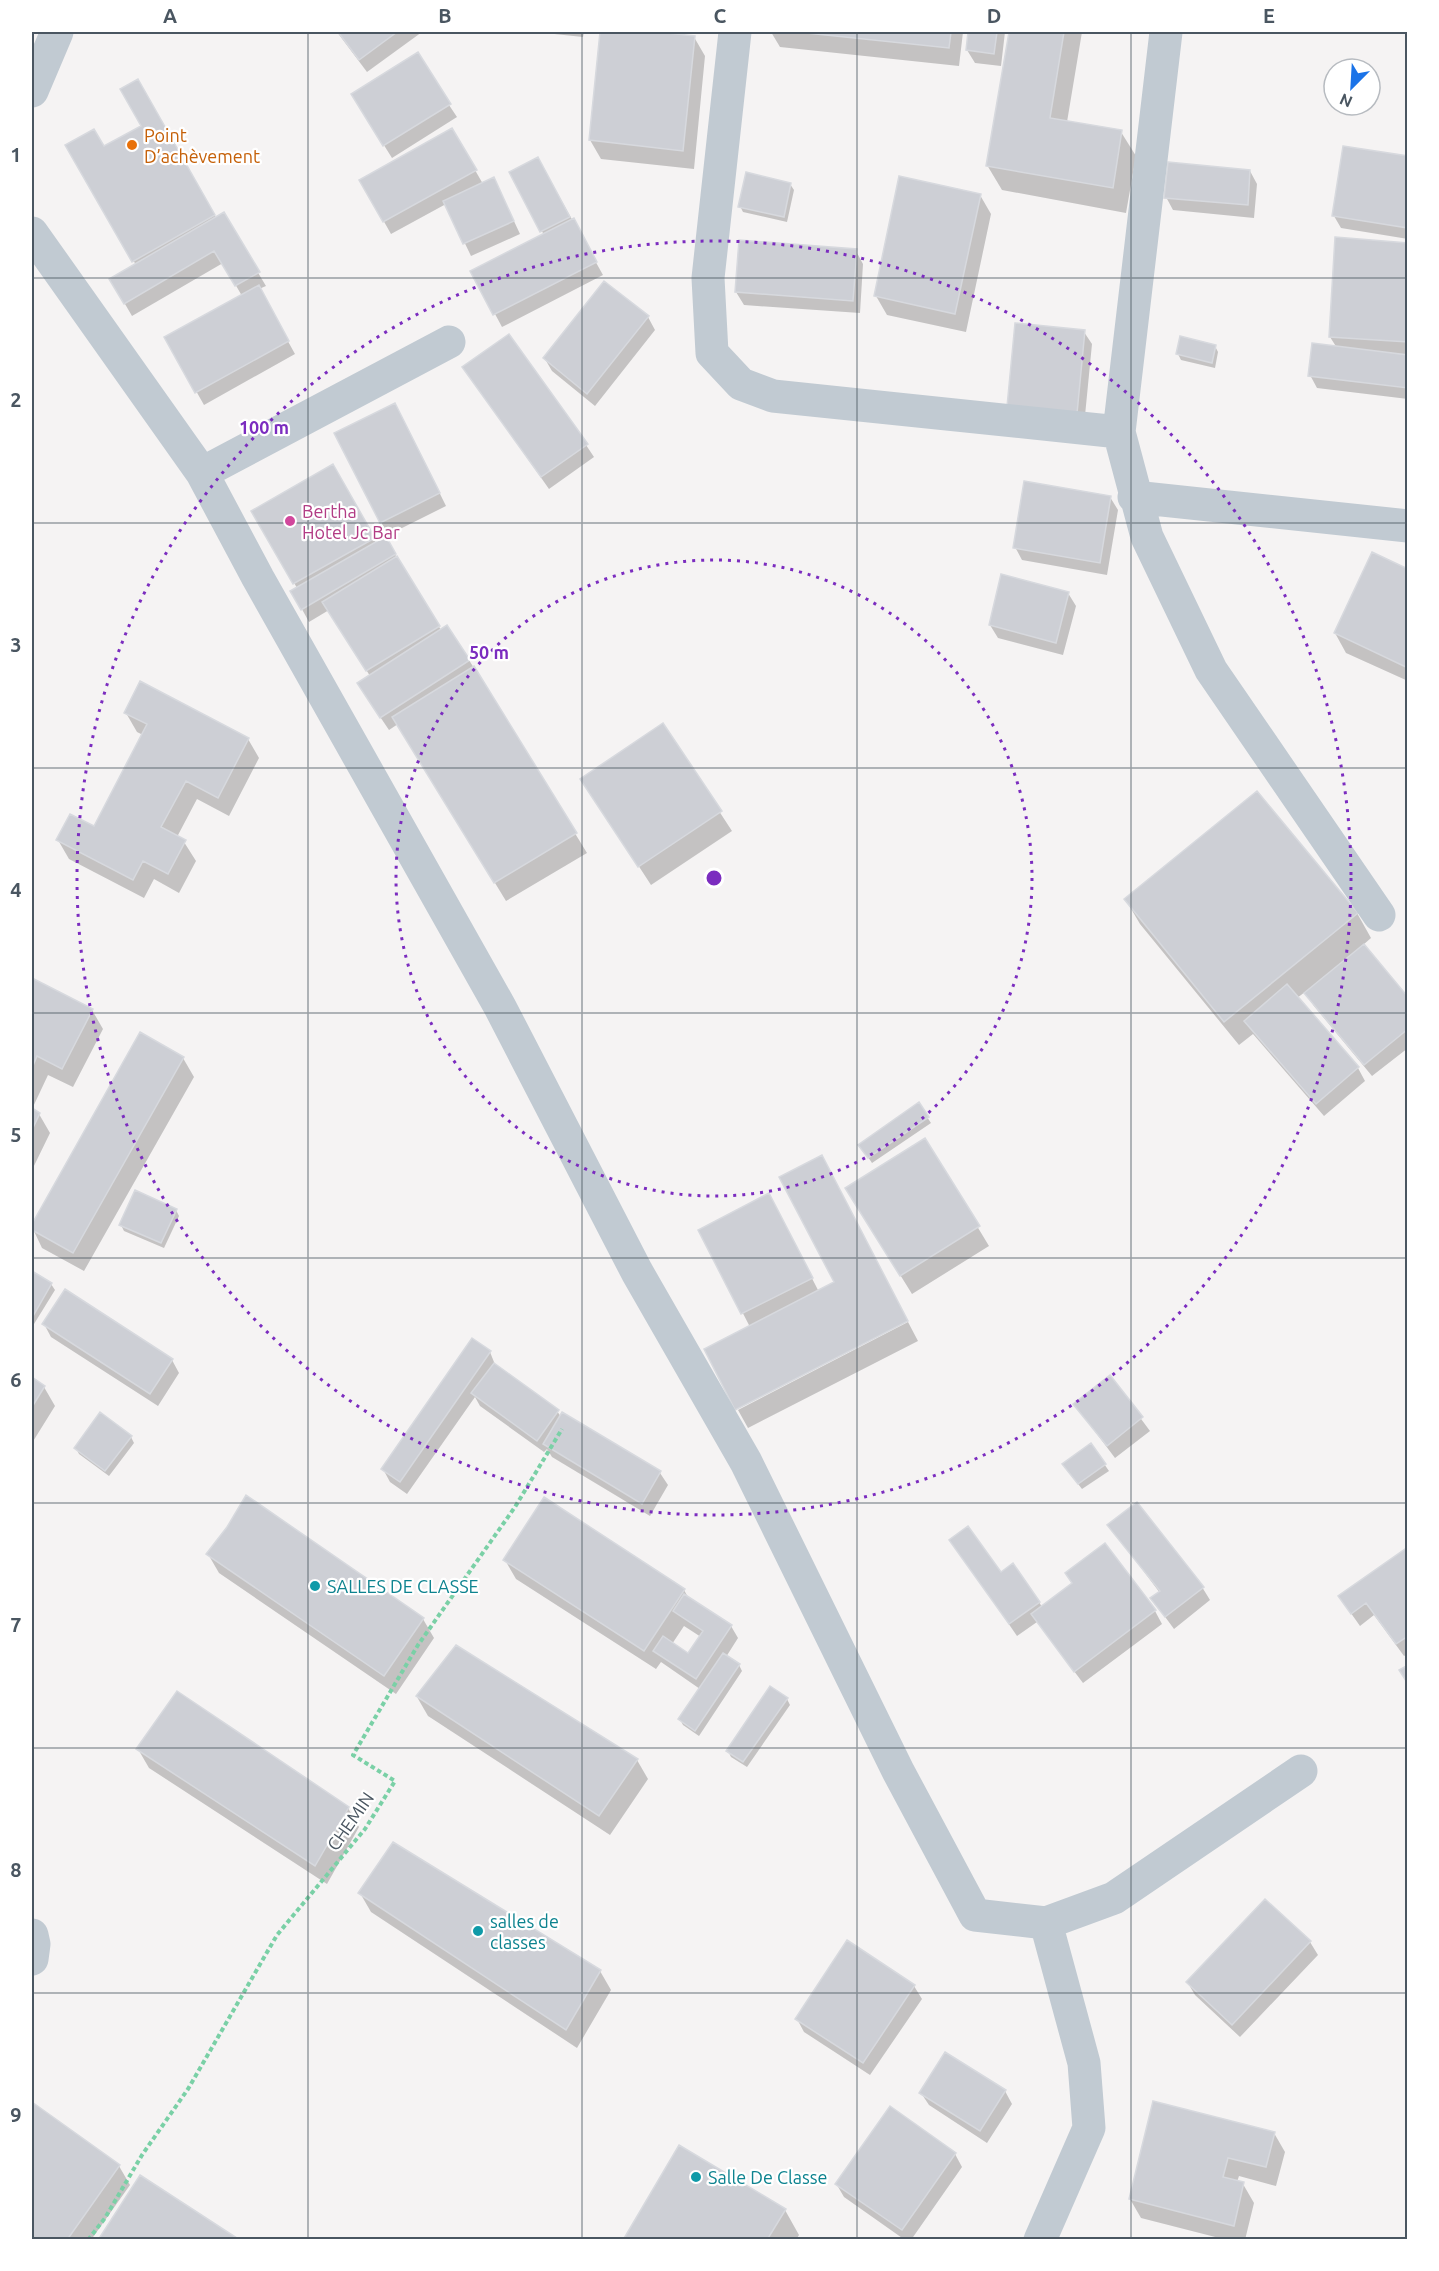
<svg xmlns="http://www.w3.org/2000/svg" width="1439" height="2271" font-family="Ubuntu,sans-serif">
	<rect width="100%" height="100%" fill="#f5f3f3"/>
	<!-- shadow -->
	<path fill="#0003" fill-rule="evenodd" d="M337,32H422L367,72Z
		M535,32H584L583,37Z
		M601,32H645L694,37L705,56L694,169L601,159L590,140Z
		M771,32H963L959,66L780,47Z
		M969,32H1005L1001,66L975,63L967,50Z
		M1010,32H1082L1067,122L1121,132L1136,156L1126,213L1002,190L987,165Z
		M137,82L216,218L223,214L266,286L259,289L295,354L204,405L166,338L242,296L223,263L132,316L111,280L136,265L67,146L104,148L143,126Z
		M449,105L457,117L392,158L360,107Z
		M452,130L483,184L494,178L520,234L471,256L446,204L391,234L361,181Z
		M1408,158V239L1341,228L1334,216Z
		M545,171L603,275L502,327L495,314L544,235L511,173Z
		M1250,171L1257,184L1254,218L1173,210L1166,197Z
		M790,184L794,190L787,222L743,212L740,206Z
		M980,195L991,214L966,332L887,315L876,296Z
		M1408,244V399L1317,388L1310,375L1337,348L1330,337Z
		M856,251L863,264L860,313L744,305L736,292Z
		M648,317L655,330L595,406L552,371L545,359Z
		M1084,332L1092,344L1083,436L1015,429Z
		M1215,346L1218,352L1215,368L1181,360L1178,354Z
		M464,368L586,445L594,457L549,489Z
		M402,417L446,506L388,535L381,522Z
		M332,467L376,543L385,538L441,630L469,660L587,853L506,901L398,724L389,730L366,696L370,676L329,610L309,622L292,591L297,588L253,511Z
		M1110,497L1118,510L1107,575L1022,560L1015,547Z
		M1408,570V681L1346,653L1335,633Z
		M1068,593L1076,606L1063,655L998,638L990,625Z
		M126,713L248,739L259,758L229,816L197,799L177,837L184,842L196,861L179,893L154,879L144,898L69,859L58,840L94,828L143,735L137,732Z
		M663,725L732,831L651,885L582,779Z
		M1126,900L1357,913L1371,938L1363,945L1408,999V1048L1372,1076L1314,1006L1305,992L1297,998L1358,1068L1365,1081L1324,1116L1253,1034L1239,1045L1140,924Z
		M32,979L92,1010L103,1029L73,1087L48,1075L32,1109Z
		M140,1034L183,1058L194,1077L84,1271L42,1248L32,1227Z
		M919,1105L931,1123L872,1163L864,1151Z
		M32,1110L39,1114L50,1133L32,1170Z
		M925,1140L989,1246L912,1294L858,1207Z
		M776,1208L819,1292L750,1327L700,1230Z
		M176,1210L179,1216L164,1248L124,1231L121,1225Z
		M32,1272L51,1284L55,1290L34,1324L32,1323Z
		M908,1322L918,1341L748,1428L738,1410Z
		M44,1324L172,1360L179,1373L158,1406L51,1337Z
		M490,1352L496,1367L557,1411L561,1417L562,1414L660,1473L668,1485L650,1516L552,1457L547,1449L544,1452L480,1406L475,1397L407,1494L390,1482L383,1469Z
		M1110,1377L1150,1431L1115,1458L1075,1405Z
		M32,1379L44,1387L55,1406L32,1443Z
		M131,1437L134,1443L109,1476L79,1454L76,1448Z
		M1091,1445L1109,1471L1082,1489L1067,1470Z
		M1109,1525L1202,1587L1210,1600L1174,1629L1152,1599L1160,1593Z
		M951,1540L1039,1602L1042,1607L1155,1611L1162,1624L1083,1683L1037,1622L1017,1636Z
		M1408,1549V1654L1404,1656L1374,1615L1360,1626L1348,1609Z
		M208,1554L423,1619L434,1638L396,1694L219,1573Z
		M505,1560L684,1590L689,1599L731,1626L738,1638L726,1657L739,1665L742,1671L699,1736L683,1725L680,1719L700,1689L661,1662L656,1669L516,1579ZM684,1626L701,1637L689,1655L672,1644Z
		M417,1697L637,1760L648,1779L610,1835L428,1716Z
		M787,1699L790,1705L747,1767L731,1757L728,1751Z
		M138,1749L348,1808L359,1827L327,1884L149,1768Z
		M360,1893L600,1971L611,1990L577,2048L371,1912Z
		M1265,1901L1310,1942L1318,1955L1240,2037L1195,1995L1188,1983Z
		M848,1942L914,1986L922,1999L870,2075L804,2032L797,2019Z
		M1005,2091L1012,2104L987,2143L929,2105L921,2093Z
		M32,2103L119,2166L130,2185L91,2240H32Z
		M1274,2133L1285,2152L1276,2186L1239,2176L1237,2182L1243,2184L1254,2203L1245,2240H1227L1141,2218L1130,2199Z
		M955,2154L962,2167L911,2240H905L844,2197L837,2185Z
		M785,2210L799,2235L796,2240H625Z"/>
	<!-- building -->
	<path fill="#cdcfd5" stroke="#d7d9de" stroke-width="1.5" d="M338,32H397L359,60Z
		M600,32H659L695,36L683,151L589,140Z
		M797,32H951L949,48Z
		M968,32H997L994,54L966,50Z
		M1009,32H1064L1050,118L1122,130L1113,188L986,166Z
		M418,52L451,104L383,146L351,94Z
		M138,79L215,215L132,262L65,145L94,129L104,146L141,126L120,89Z
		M452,128L477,170L383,222L359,180Z
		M1343,146L1408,156V228L1332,216Z
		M538,157L570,217L540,232L509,172Z
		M1168,162L1250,170L1248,205L1164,198Z
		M746,172L791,183L784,217L738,207Z
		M899,176L981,194L955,314L874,296Z
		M494,177L514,221L463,244L443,201Z
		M224,212L260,272L235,286L214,251L124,304L109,279Z
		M574,218L597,262L493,315L470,271Z
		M1335,237L1408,243V342L1329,337Z
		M739,240L857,249L853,301L735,292Z
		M604,281L649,316L587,394L543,358Z
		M259,285L289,341L195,393L164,337Z
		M1015,323L1085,330L1076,424L1006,417Z
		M509,334L588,444L541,477L462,367Z
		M1180,336L1216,345L1212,363L1176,354Z
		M1312,343L1408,355V388L1308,376Z
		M395,403L440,493L380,523L334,433Z
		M333,464L375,538L293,584L251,511Z
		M1024,481L1111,496L1100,563L1013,548Z
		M386,536L396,554L301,610L290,591Z
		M1372,552L1408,569V668L1334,633Z
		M397,556L440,626L366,671L322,602Z
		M1001,574L1069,592L1056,643L989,625Z
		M447,625L470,660L380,718L357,683Z
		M474,666L577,833L494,883L392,717Z
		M140,681L249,738L218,798L186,781L161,827L186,840L168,874L143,861L133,880L56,840L70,814L94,826L147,724L124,713Z
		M663,723L722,811L638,867L580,779Z
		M1257,791L1358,913L1224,1022L1124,899Z
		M1364,944L1408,997V1029L1364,1065L1304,993Z
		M32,978L93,1009L62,1069L37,1056L32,1068Z
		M1287,984L1359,1067L1316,1104L1244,1021Z
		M140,1032L184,1057L73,1253L32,1230V1224Z
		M919,1102L929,1117L868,1158L858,1145Z
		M32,1108L40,1113L32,1130Z
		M925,1138L980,1226L900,1276L845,1188Z
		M822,1155L908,1321L735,1410L704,1349L834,1282L779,1177Z
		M135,1190L177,1209L161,1243L119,1225Z
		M769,1193L813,1278L741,1314L698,1230Z
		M32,1271L52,1283L32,1318Z
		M65,1289L173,1359L150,1394L42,1324Z
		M472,1338L491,1351L400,1482L381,1469Z
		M494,1363L559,1410L537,1441L471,1393Z
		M1110,1375L1143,1417L1107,1446L1073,1404Z
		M32,1377L45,1386L32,1407Z
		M100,1412L132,1436L105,1471L74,1448Z
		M562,1412L661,1471L642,1504L543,1444Z
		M1091,1443L1106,1464L1078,1484L1062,1464Z
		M246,1495L424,1618L384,1676L206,1554L227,1527Z
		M544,1497L685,1589L644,1651L503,1560Z
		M1137,1502L1204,1587L1165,1617L1150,1598L1160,1591L1107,1525Z
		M968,1526L1001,1572L1013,1563L1040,1602L1009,1624L949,1540Z
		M1105,1543L1156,1610L1074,1672L1031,1614L1072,1583L1065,1573Z
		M1408,1547V1636L1396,1644L1366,1603L1351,1614L1338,1596Z
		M684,1594L732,1625L696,1679L653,1651L663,1636L688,1653L703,1631L673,1611Z
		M456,1645L638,1759L599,1816L416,1696Z
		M723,1653L740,1664L695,1731L678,1719Z
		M1408,1665V1684L1399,1670Z
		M770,1686L788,1698L743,1762L726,1751Z
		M177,1691L349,1807L315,1866L136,1749Z
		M393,1842L601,1970L566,2030L358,1893Z
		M1265,1899L1311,1941L1232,2025L1186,1982Z
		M847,1940L915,1985L863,2063L795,2019Z
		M945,2052L1006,2090L980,2131L919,2093Z
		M1153,2101L1275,2132L1266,2167L1228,2158L1223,2177L1244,2182L1234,2226L1129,2199Z
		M32,2102L120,2165L67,2240H32Z
		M890,2106L956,2153L902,2230L835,2184Z
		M679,2145L786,2209L767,2240H623Z
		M140,2175L240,2240H98Z"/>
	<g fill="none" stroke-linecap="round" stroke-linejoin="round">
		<!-- path -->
		<path stroke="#7ad0a6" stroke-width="4" stroke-dasharray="4.5 3" stroke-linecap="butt" d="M88,2240L105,2218L142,2155L188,2089L277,1935L365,1829L395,1781L353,1755L418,1645L515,1507L562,1429"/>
		<!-- minor -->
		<path stroke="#c1cad2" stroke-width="33" d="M735,32L708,278L712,353L741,384L773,396L1119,432
			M1166,32L1119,432L1147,537L1211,670L1379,915
			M32,91L57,32
			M32,233L202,473L258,578L500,1007L637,1272L746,1462L898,1771L975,1915L1046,1923L1114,1898L1301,1771
			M202,473L449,342
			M1134,497L1408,526
			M32,1935L34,1944L32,1959
			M1040,2240L1089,2128L1084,2063L1046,1923"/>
	</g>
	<!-- grid -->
	<path fill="none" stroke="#4a5661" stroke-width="1.5" stroke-opacity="0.55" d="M308,32V2240M582,32V2240M857,32V2240M1131,32V2240M32,278H1408M32,523H1408M32,768H1408M32,1013H1408M32,1258H1408M32,1503H1408M32,1748H1408M32,1993H1408"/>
	<!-- distance rings -->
	<g fill="none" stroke="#7b2cbf" stroke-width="3" stroke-dasharray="3 6">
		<circle cx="714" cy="878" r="318"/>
		<circle cx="714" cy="878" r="637"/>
	</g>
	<!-- markers -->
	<circle fill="#e8710a" stroke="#fff" stroke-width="2" cx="132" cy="145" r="6"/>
	<circle fill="#d1479c" stroke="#fff" stroke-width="2" cx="290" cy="521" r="6"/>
	<g fill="#0f9aa8" stroke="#fff" stroke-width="2">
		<circle cx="315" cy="1586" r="6"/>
		<circle cx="478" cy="1931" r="6"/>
		<circle cx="696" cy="2177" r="6"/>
	</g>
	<g text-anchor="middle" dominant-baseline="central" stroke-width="4.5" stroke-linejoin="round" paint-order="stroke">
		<!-- food labels -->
		<g font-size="18" fill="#c56008" stroke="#fff" text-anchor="start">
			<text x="144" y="135">Point<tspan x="144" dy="21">D’achèvement</tspan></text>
		</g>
		<!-- hotel labels -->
		<g font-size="18" fill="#b23c85" stroke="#fff" text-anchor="start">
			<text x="302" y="511">Bertha<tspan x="302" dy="21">Hotel Jc Bar</tspan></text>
		</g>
		<!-- culture labels -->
		<g font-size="18" fill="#0d838f" stroke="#fff" text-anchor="start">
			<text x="327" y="1586">SALLES DE CLASSE</text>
			<text x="490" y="1921">salles de<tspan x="490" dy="21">classes</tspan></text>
			<text x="708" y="2177">Salle De Classe</text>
		</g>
		<!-- street labels -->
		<g font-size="18" fill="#4a5661" stroke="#fff">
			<text transform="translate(350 1821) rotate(-55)">CHEMIN</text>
		</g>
	</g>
	<circle cx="714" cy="878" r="9" fill="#7b2cbf" stroke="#fff" stroke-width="3"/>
	<g font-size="18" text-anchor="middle" font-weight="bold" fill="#7b2cbf" stroke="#fff" stroke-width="4.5" stroke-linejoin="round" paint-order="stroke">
		<text x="264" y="434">100 m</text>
		<text x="489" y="659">50 m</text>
	</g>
	<!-- border -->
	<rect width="1439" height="2271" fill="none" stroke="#ffffff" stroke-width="66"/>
	<!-- north arrow -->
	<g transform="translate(1352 87) rotate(204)"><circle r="28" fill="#ffffff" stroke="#b7bbc0" stroke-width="1.5"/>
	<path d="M0-4.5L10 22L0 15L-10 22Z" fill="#1a73e8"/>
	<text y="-9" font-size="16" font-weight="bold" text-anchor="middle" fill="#4a5661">N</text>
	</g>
	<rect x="33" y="33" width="1373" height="2205" fill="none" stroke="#4a5661" stroke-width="2"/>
	<g font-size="20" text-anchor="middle" font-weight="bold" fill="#4a5661">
		<text x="170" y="23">A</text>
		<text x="445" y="23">B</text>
		<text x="720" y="23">C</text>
		<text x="994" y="23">D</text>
		<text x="1269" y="23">E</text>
		<text x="16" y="162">1</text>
		<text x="16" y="407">2</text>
		<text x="16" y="652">3</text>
		<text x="16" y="897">4</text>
		<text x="16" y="1142">5</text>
		<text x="16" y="1387">6</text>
		<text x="16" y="1632">7</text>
		<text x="16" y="1877">8</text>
		<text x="16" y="2122">9</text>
	</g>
</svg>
